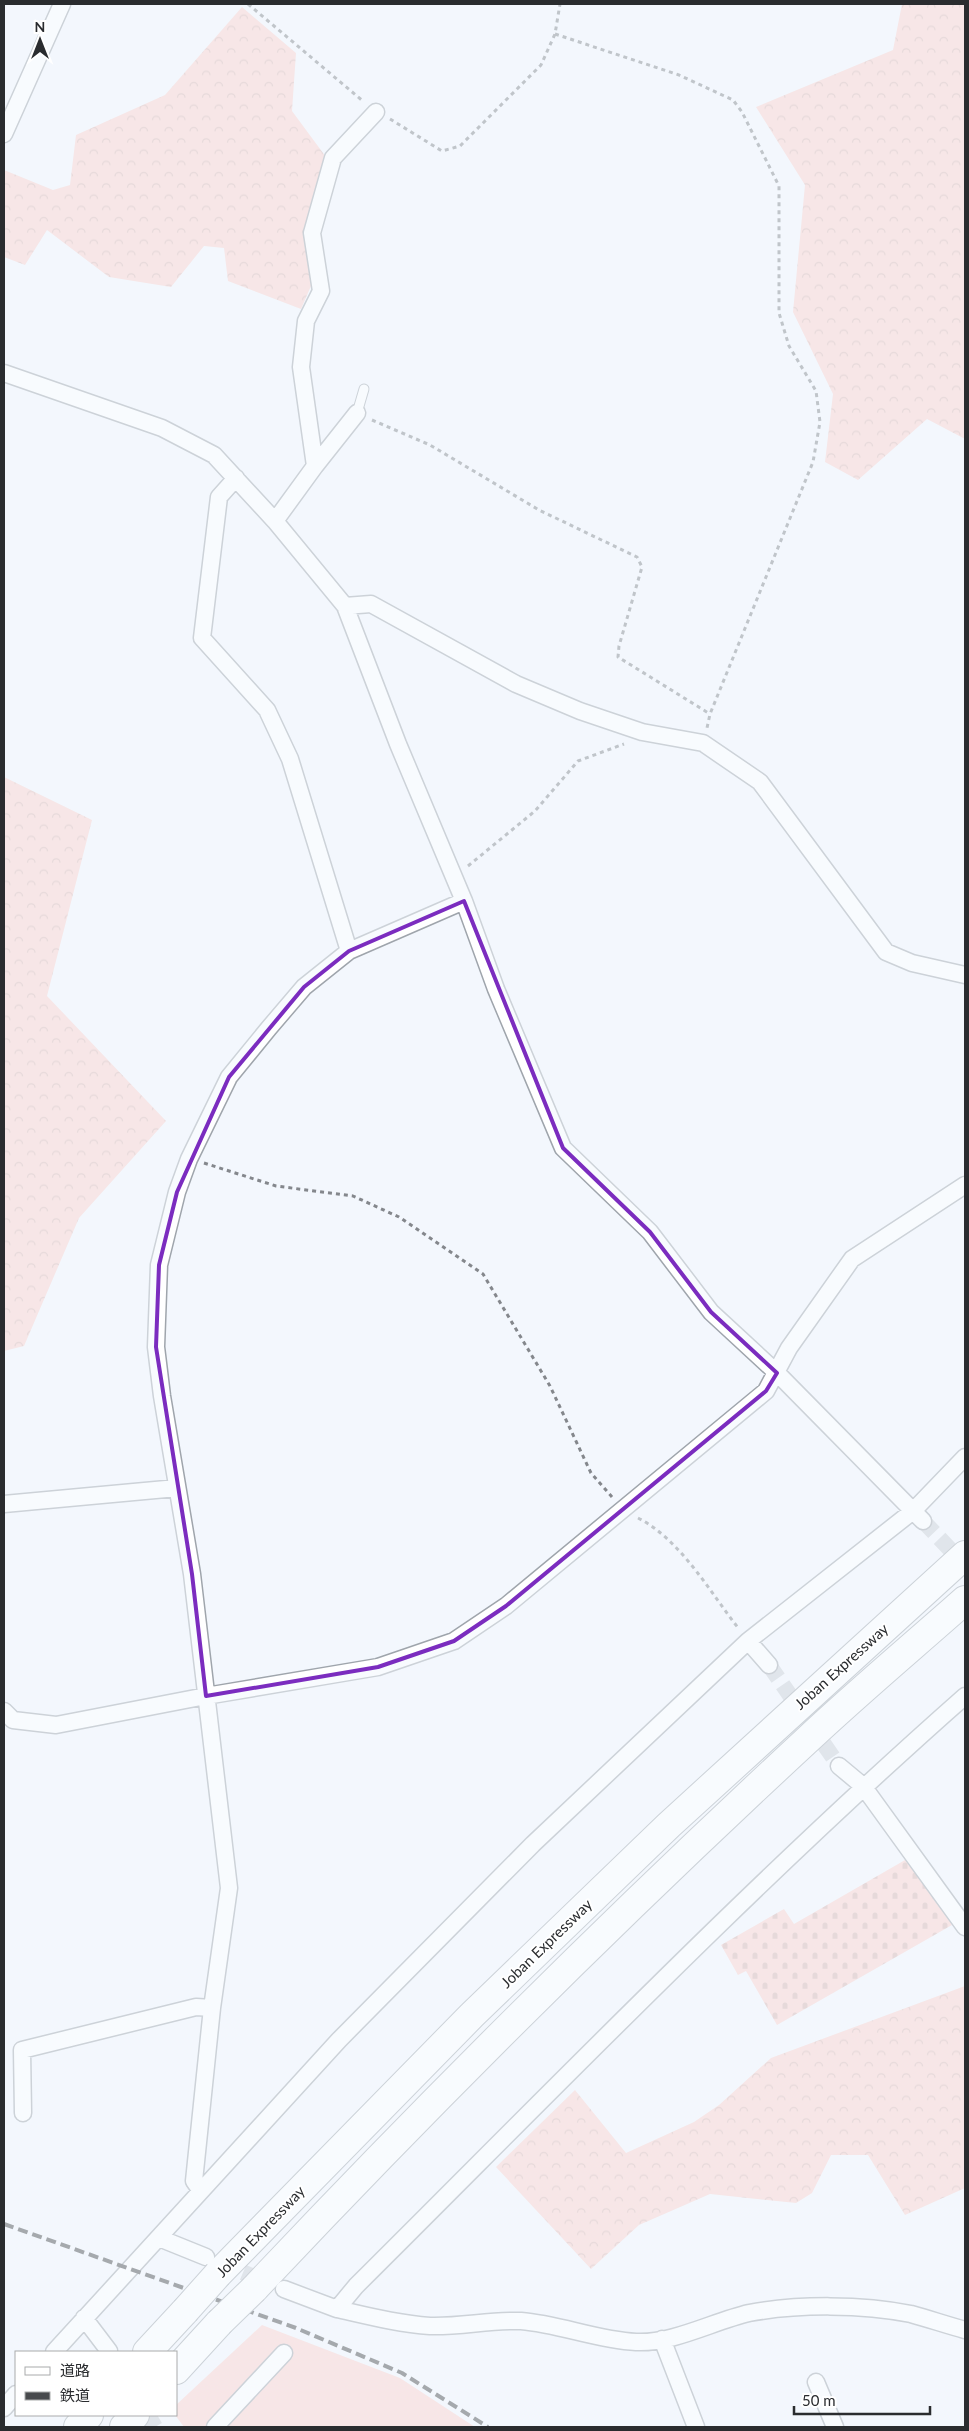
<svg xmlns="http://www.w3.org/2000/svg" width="969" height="2431" font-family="Lato,'Noto Sans JP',sans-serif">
	<defs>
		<pattern id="forest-crowns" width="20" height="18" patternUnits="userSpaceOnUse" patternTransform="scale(1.25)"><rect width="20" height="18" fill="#fcd1cc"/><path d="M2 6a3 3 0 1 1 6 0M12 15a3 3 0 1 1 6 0" fill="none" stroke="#d8b4b0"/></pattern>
		<pattern id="cemetery-stones" width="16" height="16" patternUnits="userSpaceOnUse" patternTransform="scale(1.25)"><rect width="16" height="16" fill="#fcd1cc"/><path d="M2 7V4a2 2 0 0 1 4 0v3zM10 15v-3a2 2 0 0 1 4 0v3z" fill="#d8b4b0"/></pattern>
	</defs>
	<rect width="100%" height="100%" fill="#f3f7fd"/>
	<!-- grass -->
	<path fill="#fcd1cc" d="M262,2325L400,2378L475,2427H184L175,2415L176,2405Z"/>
	<!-- forest -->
	<path fill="url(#forest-crowns)" d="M902,4H965V439L927,419L858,480L825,462L833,394L793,312L805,185L756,107L893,50Z
		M242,7L296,53L292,111L326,157L307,231L311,286L301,309L228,281L224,248L204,246L171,287L109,277L47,230L25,265L4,257V170L53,190L70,185L76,135L165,95Z
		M4,777L92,820L47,996L166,1121L79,1218L24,1346L4,1351Z
		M965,1986V2188L905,2215L868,2155H831L812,2193L796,2203L710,2194L639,2225L591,2269L496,2167L575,2090L626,2153L694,2122L719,2105L771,2058Z"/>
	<!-- cemetery -->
	<path fill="url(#cemetery-stones)" d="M912,1856L952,1925L777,2025L746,1971L738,1975L721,1945L784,1909L794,1924Z"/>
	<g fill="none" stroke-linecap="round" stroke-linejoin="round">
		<!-- minor-tunnel -->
		<path stroke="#cbced4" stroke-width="16" stroke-dasharray="16 8" stroke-linecap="butt" d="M923,1521L965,1565
			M769,1665L839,1766
			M221,2263L268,2283
			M148,2415L155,2427"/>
		<defs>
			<path id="service" d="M357,413L364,389"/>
			<path id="minor" d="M4,134L62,4
				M4,373L162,428L214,455L275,521L345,606L398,744L464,901L496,989L563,1148L650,1232L711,1312L777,1373L923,1521
				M315,466L357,413
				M236,478L219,497L202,638L267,710L290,759L349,951
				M275,521L315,466L301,367L306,321L321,291L312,233L333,158L376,112
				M345,606L371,604L516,684L580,711L642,732L703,743L760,782L886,952L912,963L965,975
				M4,1504L177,1488
				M748,1641L769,1665
				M4,1711L13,1720L56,1725L206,1696L378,1667L454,1641L506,1606L766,1391L789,1348L852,1259L965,1185
				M839,1766L863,1786L965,1927
				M23,2113L22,2050L196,2007L212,2008
				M201,2191L194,2181L212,2008L229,1888L192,1574L162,1396L156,1347L159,1265L177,1192L189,1159L229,1077L269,1028L304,987L349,951L464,901
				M159,2238L206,2257
				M284,2289L337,2309L356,2286C556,2087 753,1883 965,1696
				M337,2309C368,2316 399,2324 430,2326C460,2327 490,2320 521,2321C559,2324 597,2340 636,2342C672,2344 714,2321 749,2313C797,2304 863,2304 911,2314C929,2319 947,2325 965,2330
				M84,2318L109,2351
				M662,2339L696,2427
				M54,2352L339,2040L533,1844L748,1641L913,1511L965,1457
				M816,2382L835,2427
				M4,2408L16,2394
				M215,2427L284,2353"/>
			<path id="motorway" d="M218,2274L472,2015L669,1825L965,1555
				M254,2289C432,2100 615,1918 805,1742C857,1693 912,1647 965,1600
				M147,2352L185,2311
				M176,2370L219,2323
				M78,2427L89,2415
				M124,2427L135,2415"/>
		</defs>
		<!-- service casing -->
		<use href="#service" stroke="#9fa5ac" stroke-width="11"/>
		<!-- minor casing -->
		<use href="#minor" stroke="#9fa5ac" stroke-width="19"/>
		<!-- motorway casing -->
		<use href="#motorway" stroke="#9fa5ac" stroke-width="30"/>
		<!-- path -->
		<path stroke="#84878c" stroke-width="3" stroke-dasharray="4 4" stroke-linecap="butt" d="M248,4L364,102
			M555,34L679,75L733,100L742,112L779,186V313L789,346L816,391L820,422L813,462L710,714L707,728
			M390,119L442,151L460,146L541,65L555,34L560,4
			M372,420L430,445L539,510L637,557L642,567L619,646L618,657L710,714
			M468,866L535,811L578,761L624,744
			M204,1163L276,1186L353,1196L399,1217L483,1274L550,1386L591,1473L612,1497
			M638,1518C680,1539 710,1592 739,1629"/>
		<!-- service -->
		<use href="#service" stroke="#fff" stroke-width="9"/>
		<!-- minor -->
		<use href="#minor" stroke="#fff" stroke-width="16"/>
		<!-- motorway -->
		<use href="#motorway" stroke="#fff" stroke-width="28"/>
		<!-- rail -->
		<path stroke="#484a4d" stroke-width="4" stroke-dasharray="10 5" stroke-linecap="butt" d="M4,2224L296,2328L402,2373L488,2427"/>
		<defs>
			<path id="motorway-bridge" d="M185,2311L218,2274
				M219,2323L254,2289"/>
		</defs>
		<!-- motorway-bridge casing -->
		<use href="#motorway-bridge" stroke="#9fa5ac" stroke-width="30" stroke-linecap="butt"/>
		<!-- motorway-bridge -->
		<use href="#motorway-bridge" stroke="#fff" stroke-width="28"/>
	</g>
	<!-- marked area -->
	<path d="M0 0H969V2431H0ZM464,901L563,1148L650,1232L711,1312L777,1373L766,1391L506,1606L454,1641L378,1667L206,1696L192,1574L156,1347L159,1265L177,1192L229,1077L304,987L349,951Z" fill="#f3f7fd" fill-opacity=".55" fill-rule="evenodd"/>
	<path fill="none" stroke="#7b2cbf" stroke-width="4" stroke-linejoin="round" d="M464,901L563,1148L650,1232L711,1312L777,1373L766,1391L506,1606L454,1641L378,1667L206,1696L192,1574L156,1347L159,1265L177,1192L229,1077L304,987L349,951Z"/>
	<g text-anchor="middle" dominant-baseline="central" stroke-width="4" stroke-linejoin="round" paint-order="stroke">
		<!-- street labels -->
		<g font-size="15" fill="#2a2c2f" stroke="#fff">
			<text transform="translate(841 1666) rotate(-42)">Joban Expressway</text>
			<text transform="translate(546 1943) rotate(-44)">Joban Expressway</text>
			<text transform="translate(260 2231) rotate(-46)">Joban Expressway</text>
		</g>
	</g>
	<!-- border -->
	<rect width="969" height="2431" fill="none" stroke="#2a2c2f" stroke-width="10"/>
	<!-- legend -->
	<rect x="15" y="2351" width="162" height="65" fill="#ffffff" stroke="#aaabac"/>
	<rect x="25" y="2367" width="25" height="8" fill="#ffffff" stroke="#aaabac"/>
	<text x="60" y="2376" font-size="15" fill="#2a2c2f">道路</text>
	<rect x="25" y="2392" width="25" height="8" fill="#484a4d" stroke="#aaabac"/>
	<text x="60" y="2401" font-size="15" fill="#2a2c2f">鉄道</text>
	<!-- north arrow -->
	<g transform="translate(40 40)" stroke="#ffffff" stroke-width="4" paint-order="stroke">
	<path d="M0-4L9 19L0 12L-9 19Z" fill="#2a2c2f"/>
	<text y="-8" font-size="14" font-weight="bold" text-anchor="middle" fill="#2a2c2f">N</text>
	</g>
	<!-- scale -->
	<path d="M794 2406v8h136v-8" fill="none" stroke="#2a2c2f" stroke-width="2.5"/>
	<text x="802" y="2406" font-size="15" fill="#2a2c2f" stroke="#ffffff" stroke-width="4" paint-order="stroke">50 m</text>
</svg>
